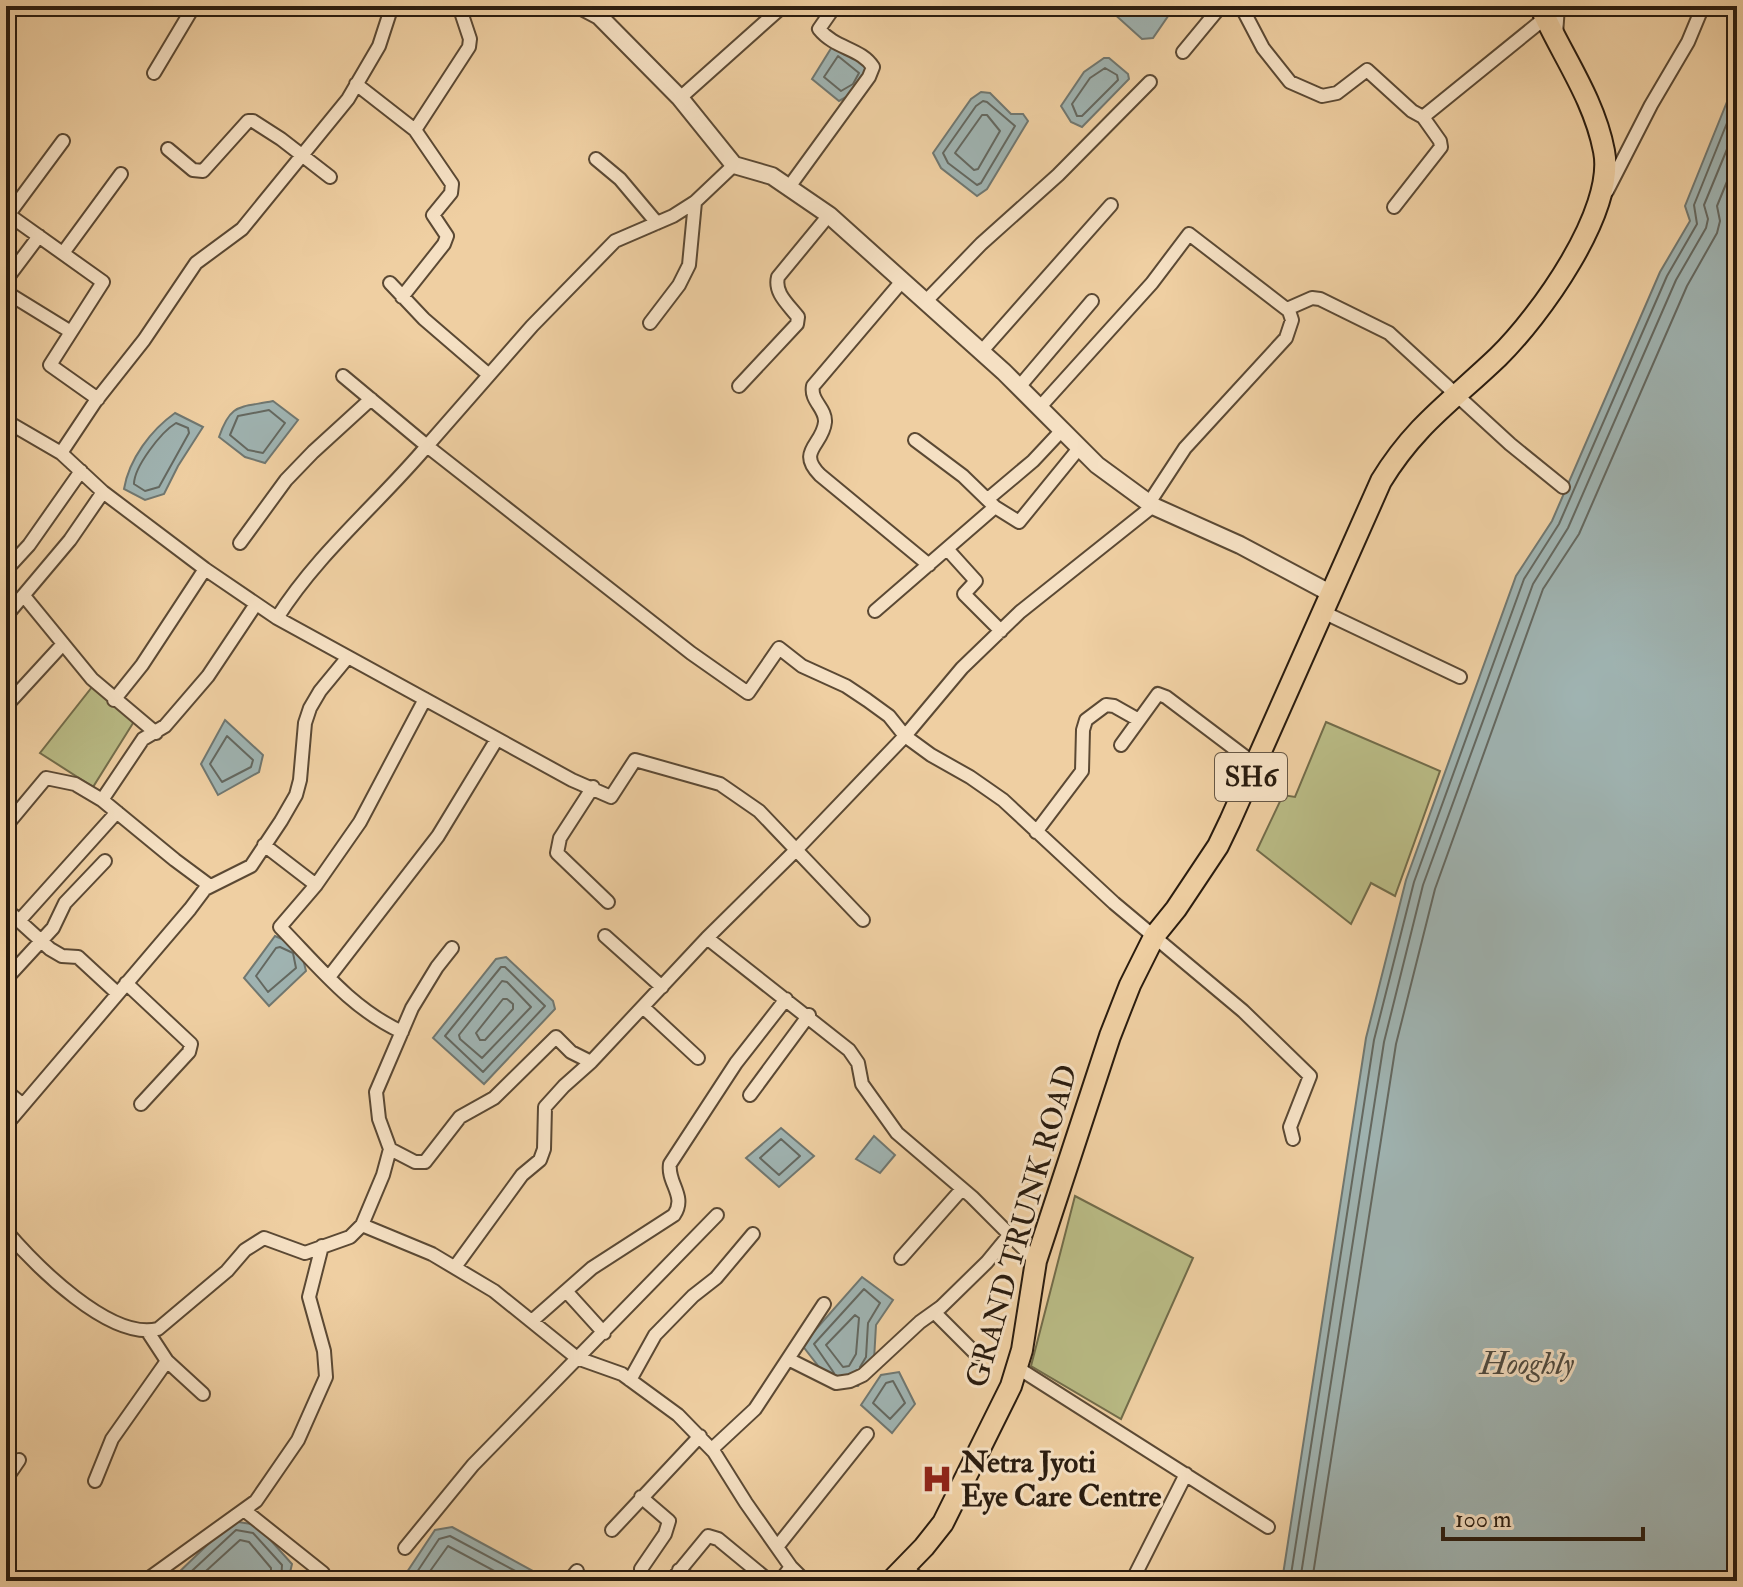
<svg xmlns="http://www.w3.org/2000/svg" width="1743" height="1587" font-family="'IM FELL Double Pica',serif">
	<rect width="100%" height="100%" fill="#efcfa2"/>
	<filter id="stains"><feTurbulence type="fractalNoise" baseFrequency=".0025" numOctaves="4"/><feColorMatrix values="0 0 0 0 .2 0 0 0 0 .09 0 0 0 0 .02 0 0 0 .5 -.17"/></filter>
	<radialGradient id="worn" r=".72"><stop offset=".6" stop-color="#630" stop-opacity="0"/><stop offset="1" stop-color="#630" stop-opacity=".3"/></radialGradient>
	<!-- green -->
	<path fill="#b9bb85" stroke="#726c4a" stroke-width="2" d="M96,682L135,720L93,787L40,753Z
		M1326,722L1440,771L1395,896L1371,883L1351,924L1257,850L1283,795L1295,797Z
		M1075,1196L1193,1258L1121,1419L1031,1366Z"/>
	<!-- water -->
	<path fill="#9fb3b1" stroke="#707770" stroke-width="2" d="M1117,6H1175L1153,38L1142,39L1112,12Z
		M835,42L871,70L859,90L839,101L812,79Z
		M1104,58H1109L1128,74L1129,79L1082,127L1071,122L1061,106L1084,72Z
		M1737,77V1581H1282L1366,1038L1406,880L1516,576L1552,521L1660,272L1690,221L1685,206Z
		M981,92L990,93L1011,114H1023L1028,121L987,189L977,196L941,168L933,153L971,99Z
		M273,401L298,420L265,463L245,457L219,437C231,402 240,408 273,401Z
		M175,413L203,427L178,466L164,494L145,500L124,489C129,459 151,430 175,413Z
		M225,720L263,755L259,772L218,795L201,764Z
		M275,936L300,947L306,971L269,1006L244,978Z
		M506,957L553,1001L555,1009L484,1084L433,1038L496,959Z
		M781,1128L814,1156L779,1187L746,1158Z
		M874,1136L895,1155L880,1173L856,1159Z
		M862,1277L893,1300L876,1325L874,1360L858,1386L833,1385L802,1345Z
		M899,1372L915,1404L892,1433L861,1405L881,1375Z
		M232,1521L257,1525L292,1564L288,1581H177L173,1578Z
		M452,1527L533,1571L531,1581H401L435,1530Z"/>
	<g fill="none" stroke-linecap="round" stroke-linejoin="round">
		<!-- shore -->
		<path stroke="#646860" stroke-width="2" d="M838,56L859,73L853,84L841,91L824,77Z
			M1105,68L1117,75L1118,80L1082,116H1077L1072,104L1090,78Z
			M983,101L987,102L1015,126L981,183L977,185L948,163L943,153L976,106Z
			M982,115H987L1000,131L978,169L974,170L955,153Z
			M269,410L285,423L263,453L248,450L230,435L238,416Z
			M176,423L188,428L189,433L159,487L145,491L134,484C134,467 161,432 176,423Z
			M227,736L253,760L251,767L222,782L210,764Z
			M280,947L293,953L296,968L268,992L256,976L276,948Z
			M501,967H505L545,1006L483,1072L445,1036Z
			M502,981L507,982L531,1007L482,1058L460,1039L459,1035Z
			M503,999H507L513,1004V1009L485,1040H480L476,1033Z
			M781,1139L800,1156L779,1175L760,1158Z
			M855,1315L859,1318L856,1354L849,1366L843,1367L826,1345Z
			M834,1373L814,1344L864,1289L880,1303L868,1323L866,1357L860,1367
			M893,1381L905,1403L890,1419L873,1403L886,1383Z
			M181,1581L236,1530L253,1533L282,1565L281,1581
			M195,1581L240,1540L249,1542L271,1568V1581
			M411,1581L439,1539L450,1536L521,1574L523,1581
			M423,1581L448,1546L513,1581
			M1290,1581L1374,1040L1414,882L1524,579L1559,524L1667,276L1697,224L1694,205L1737,98
			M1300,1581L1384,1042L1423,885L1533,584L1568,528L1676,280L1706,228L1708,219L1704,205L1737,125
			M1312,1581L1396,1044L1435,889L1543,589L1579,534L1687,286L1717,233L1720,221L1717,206L1737,157"/>
		<defs>
			<path id="minor" d="M1241,6L1263,48L1290,82L1322,96L1337,93L1367,70L1412,111L1423,117L1545,18
				M6,20L13,6
				M1556,35L1558,6
				M1183,52L1221,6
				M154,73L194,6
				M356,84L415,130L452,184L451,193L433,215L447,236L444,244L402,297
				M680,98L783,6
				M415,130L469,47L470,39L459,6
				M168,149L193,170L203,171L248,121H253L281,139L330,177
				M596,159L620,179L657,223
				M734,165L695,202L673,216L615,241L532,326L427,446L691,653L748,693L779,648L802,666L846,686L867,700L889,716L905,736L931,755L970,777L1003,800L1114,903L1243,1011L1310,1076L1290,1127L1293,1139
				M789,187L869,77L873,67C861,48 835,49 819,29L835,6
				M1607,191L1651,105L1688,42L1703,6
				M1394,207L1441,147L1440,141L1423,117
				M9,215L103,282L50,365L98,399
				M6,218L63,141
				M63,253L121,174
				M6,280L39,236
				M903,280L813,386C810,401 826,408 825,422C823,445 796,451 820,475L929,565
				M390,283L424,319L489,375
				M6,292L71,332
				M925,302L981,244L1058,175L1150,82
				M1287,309L1312,298L1320,299L1389,333L1510,444L1563,487
				M650,323L679,285L689,265L695,202
				M981,352L1111,205
				M739,386L797,324L798,317C788,304 774,293 778,277L829,215
				M1019,387L1092,301
				M1040,407L1152,283L1189,234L1289,311L1292,320L1286,338L1185,448L1149,503
				M6,421L61,453L103,492L205,569L277,618L572,780L611,797L635,760L720,784L759,811L863,920
				M915,440L963,476L995,507L1019,522L1080,447
				M61,453L95,402L144,340L196,263L242,229L348,99L379,46L392,6
				M989,498L1033,461L1063,429
				M240,543L286,480L313,452L371,399
				M948,550L976,581L964,594L1001,631
				M6,570L29,545L81,471
				M24,596L92,679L156,733
				M875,611L995,507
				M1323,612L1460,677
				M6,616L70,540L103,492
				M277,618C318,553 378,504 427,446L343,376
				M114,700L142,665L205,569
				M6,706L62,645
				M1121,745L1158,694L1166,697L1256,765
				M593,787L560,838L557,853L608,902
				M102,800L143,739L165,726L208,676L256,604
				M6,826L46,778L75,784L102,800L175,860L210,886
				M1036,832L1082,771L1083,730L1086,720L1106,705L1114,706L1137,719
				M264,845L316,885L280,927C318,966 352,1009 402,1032
				M316,885L360,822L425,699
				M6,909L50,949L62,956L78,957L117,993
				M19,921L117,812
				M605,936L662,987
				M707,938L849,1050L858,1063L862,1084L897,1133L972,1197L1036,1261
				M329,977L438,836L497,739
				M6,979L53,928L65,903L105,861
				M126,983L191,1044L189,1052L141,1104
				M643,1007L698,1058
				M6,1091L23,1105
				M750,1095L809,1015
				M6,1125L190,909L205,889L251,866L281,821L296,795L300,780L305,723L310,708L320,691L348,657
				M390,1149L415,1162H425L460,1117L494,1098L556,1037L571,1052L591,1062L707,938L795,851L905,736L962,668L1020,612L1153,506
				M362,1225L383,1175L390,1149L379,1119L376,1092L412,1008L437,967L452,948
				M6,1231C35,1265 110,1341 158,1329L227,1271L245,1250L264,1238L305,1253L350,1237L362,1225L432,1254L494,1291L577,1358L622,1374L678,1415L714,1452L746,1503L791,1567L805,1581
				M901,1258L962,1189
				M455,1267L522,1175L540,1160L544,1149L545,1107L564,1086L591,1062
				M566,1291L604,1333
				M934,1312L976,1354
				M533,1320L592,1268L674,1215C687,1196 667,1183 670,1164L736,1063L786,999
				M788,1359L836,1383L850,1381L863,1375L920,1322L941,1307L987,1262L1010,1234
				M167,1361L203,1394
				M1018,1368L1268,1527
				M630,1380L655,1335L693,1296L716,1278L753,1234
				M712,1449L755,1409L824,1304
				M6,1479L19,1460
				M95,1481L112,1439L167,1361L148,1332
				M244,1510L323,1573L318,1581
				M612,1530L700,1436
				M777,1547L867,1434
				M405,1548L473,1465L717,1215
				M904,1568L923,1581
				M641,1569L665,1534L669,1521L641,1497
				M679,1570L693,1581
				M145,1581L256,1501L298,1440L326,1377L324,1351L309,1297L322,1246
				M569,1581L577,1571
				M671,1581L708,1536L718,1539L769,1581
				M780,1581L791,1567
				M1132,1581L1186,1474"/>
			<path id="tertiary" d="M580,6L599,16L680,98L734,165L772,176L829,215L1004,372L1097,465L1153,506L1240,545L1330,593"/>
			<path id="primary" d="M891,1581L924,1547L943,1523L1011,1386L1022,1350L1036,1261L1110,1036L1130,985L1155,935L1176,909L1218,846L1230,821L1381,481C1415,425 1452,401 1498,357C1539,317 1616,211 1604,151C1594,98 1561,54 1540,6"/>
		</defs>
		<!-- minor casing -->
		<use href="#minor" stroke="#5b4934" stroke-width="16"/>
		<!-- tertiary casing -->
		<use href="#tertiary" stroke="#5b4934" stroke-width="20"/>
		<!-- primary casing -->
		<use href="#primary" stroke="#2a1c0f" stroke-width="24"/>
		<!-- minor -->
		<use href="#minor" stroke="#f5e0c3" stroke-width="12"/>
		<!-- tertiary -->
		<use href="#tertiary" stroke="#f5e0c3" stroke-width="16"/>
		<!-- primary -->
		<use href="#primary" stroke="#efcfa2" stroke-width="20"/>
	</g>
	<!-- icons -->
	<defs>
		<symbol id="hospital-bare" viewBox="-9 -9 18 18"><path d="M-5-5h3v3.5h4V-5h3V5h-3V1.5h-4V5h-3Z" fill="#8f2418" stroke="#f5e0c3" stroke-width="2.5" paint-order="stroke"/></symbol>
	</defs>
	<g fill-rule="evenodd">
		<use href="#hospital-bare" x="915" y="1457" width="44" height="44"/>
	</g>
	<g text-anchor="middle" dominant-baseline="central" stroke-width="6" stroke-linejoin="round" paint-order="stroke">
		<!-- shield labels -->
		<rect fill="#f5e0c3" stroke="#675745" stroke-width="2" x="1215" y="753" width="72" height="48" rx="6"/>
		<g font-size="28" font-weight="bold" fill="#2a1c0f">
			<text x="1251" y="777">SH6</text>
		</g>
		<!-- street labels -->
		<g font-size="30" fill="#2a1c0f" stroke="#f5e0c3">
			<text transform="translate(1022 1226) rotate(-74)">GRAND TRUNK ROAD</text>
		</g>
		<!-- poi labels -->
		<g font-size="30" font-weight="bold" fill="#2a1c0f" stroke="#f5e0c3" text-anchor="start">
			<text x="961" y="1462">Netra Jyoti<tspan x="961" dy="34">Eye Care Centre</tspan></text>
		</g>
		<!-- water labels -->
		<g font-size="32" font-style="italic" fill="#4d4940" stroke="#f5e0c3">
			<text x="1527" y="1364">Hooghly</text>
		</g>
	</g>
	<!-- margin -->
	<rect width="1743" height="1587" fill="none" stroke="#efcfa2" stroke-width="32"/>
	<rect x="8" y="8" width="1727" height="1571" fill="none" stroke="#2a1c0f" stroke-width="4"/>
	<rect x="16" y="16" width="1711" height="1555" fill="none" stroke="#2a1c0f" stroke-width="2"/>
	<!-- scale -->
	<path d="M1443 1527v12h200v-12" fill="none" stroke="#2a1c0f" stroke-width="4"/>
	<text x="1455" y="1527" font-size="24" fill="#2a1c0f" stroke="#f5e0c3" stroke-width="6" paint-order="stroke">100 m</text>
	<rect width="100%" height="100%" filter="url(#stains)"/>
	<rect width="100%" height="100%" fill="url(#worn)"/>
</svg>
